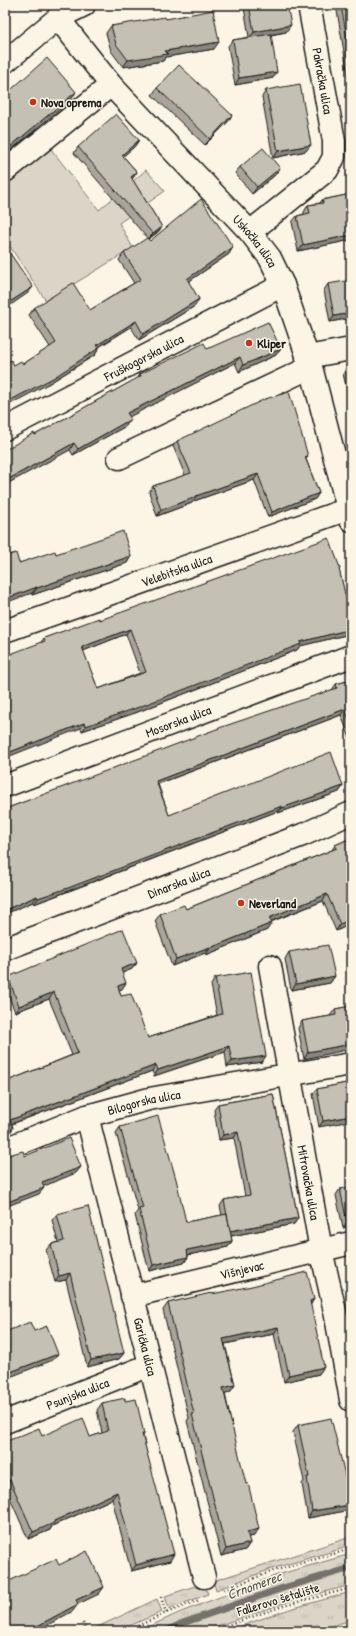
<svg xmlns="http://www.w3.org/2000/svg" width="356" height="1636" font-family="'Patrick Hand',sans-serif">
	<defs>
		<pattern id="grass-tufts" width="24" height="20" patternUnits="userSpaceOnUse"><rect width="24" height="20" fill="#dbd5c8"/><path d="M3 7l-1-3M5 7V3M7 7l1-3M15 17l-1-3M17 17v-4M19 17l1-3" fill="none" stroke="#bbb6ab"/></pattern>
	</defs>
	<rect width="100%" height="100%" fill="#fcf5e5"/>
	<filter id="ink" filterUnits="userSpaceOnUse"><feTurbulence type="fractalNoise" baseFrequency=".025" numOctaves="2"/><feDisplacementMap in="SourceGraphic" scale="8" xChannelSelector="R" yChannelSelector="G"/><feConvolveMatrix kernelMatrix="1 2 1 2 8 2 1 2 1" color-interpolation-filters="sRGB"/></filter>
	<g filter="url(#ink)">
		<!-- grass -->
		<path fill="url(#grass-tufts)" stroke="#7c7872" d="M351,1537V1546L271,1569L216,1590L213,1581Z
			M351,1554V1585L290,1601L203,1631H139L181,1612L277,1575Z
			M204,1583L208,1594L169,1609L165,1596Z
			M351,1592V1620L315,1631H226L290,1609Z
			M157,1599L162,1612L117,1631H89Z"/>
		<!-- garden -->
		<path fill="#dbd5c8" stroke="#7c7872" d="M50,148L99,210L146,170L165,191L119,223L133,248L46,301L5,239V185Z"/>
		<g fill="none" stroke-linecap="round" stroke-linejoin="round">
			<!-- stream -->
			<path stroke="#75726c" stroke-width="7" d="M167,1631L183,1623L283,1588L351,1568"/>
			<defs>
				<g id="minor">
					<path id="s1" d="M58,18L111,85L250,232L270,258L283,285L311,367L351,520"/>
					<path d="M5,62L58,18L84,5"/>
					<path d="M5,171L111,85"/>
					<path d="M250,232L327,170L334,157V141L309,5"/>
					<path d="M307,357L351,349"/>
					<path id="s2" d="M5,429L283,285"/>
					<path d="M119,458L311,367"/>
					<path id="s3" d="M5,631L348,509"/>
					<path id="s4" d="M5,786L351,656"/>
					<path id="s5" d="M5,949L305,834L351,813"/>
					<path id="s6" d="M270,966L321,1250L335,1311L351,1400"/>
					<path id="s7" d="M87,1116L204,1577"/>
					<path id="s8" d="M5,1149L87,1116L149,1099L351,1064"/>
					<path id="s9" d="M132,1296L351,1243"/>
					<path id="s10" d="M5,1422L150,1365"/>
				</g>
			</defs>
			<!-- minor casing -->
			<use href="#minor" stroke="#1c1c1c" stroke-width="25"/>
			<!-- path -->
			<path stroke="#1c1c1c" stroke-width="2.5" stroke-dasharray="1 3" stroke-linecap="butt" d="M224,1590L273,1571L351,1549
				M161,1597L166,1613
				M83,1623L86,1631
				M127,1631L166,1613L199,1600
				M211,1631L283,1606L351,1588"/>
			<!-- minor -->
			<use href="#minor" stroke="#fcf5e5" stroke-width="22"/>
		</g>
		<!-- wall -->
		<path fill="#a9a59a" stroke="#1c1c1c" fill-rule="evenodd" d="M245,5H287L286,32L271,35L273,78L235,85L228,46L233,40L249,37L244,7Z
			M336,5H351V93Z
			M166,19L214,49L166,57L163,61L123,67L111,51L106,33L111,26Z
			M157,88L228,122L205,145L152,95Z
			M266,90L306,151L273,158L262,97Z
			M135,146L123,156L137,172L132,179L162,227L157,233L148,239L74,153L78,147Z
			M240,167L275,175L252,194L235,173Z
			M351,194V240L298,251L292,222L297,216L304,214V212L308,205L320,203L322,200Z
			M150,241L233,247L229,254L188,282L199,299L195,306L139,340L131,327L99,347V348L95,355L48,384L14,365L23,364L50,347L29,315L34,308L90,310L134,283L119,260L124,253Z
			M328,284L351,318L330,322L324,290Z
			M207,349H281L276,355L239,372L235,363L129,416L126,426L73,455L70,450L35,435L138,378L140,374Z
			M351,366V405L343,374L347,367Z
			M177,441L308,456L306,459L319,493L315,499L268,517L254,480L194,501L192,503L157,516L149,492L153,486L185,475L173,446Z
			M56,554L131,556L127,563L32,595L19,563Z
			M340,568L339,570L351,618V632L350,634L300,646L297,650L135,713L82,731L41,642L44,638L100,620ZM126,634L140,673L98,689L83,651Z
			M351,680V741L341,715L158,784L169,815L343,786L339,792L278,813V811L64,893L34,904L33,902L5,914V809L332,690L336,684Z
			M351,838V924L336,931L323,901L271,922L267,930L206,955L205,953L172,966L155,921L160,914L186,909L332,850L335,845Z
			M289,952L335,976L330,983L291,990L285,959Z
			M137,963L132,969L122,973V989L119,990L121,996L148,1038L217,1015L211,985L215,978L262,1062L227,1067L225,1052L154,1076L152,1071L12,1124L13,1128L9,1134L5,1082L72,1055L49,999L15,1012L5,987V981L8,977Z
			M351,1006L304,1059L298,1028L302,1021L330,1016L335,1009Z
			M351,1082L319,1127L313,1094L317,1089Z
			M273,1094L298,1218L294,1224L231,1236L232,1241L228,1247L188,1255V1257L184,1263L149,1271L135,1215L138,1210L116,1133L120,1127L186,1222L222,1215L220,1206L224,1200L245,1196L234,1138L219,1140L214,1110L218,1104Z
			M340,1189L351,1226L343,1228L336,1195Z
			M57,1214L124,1353L119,1359L87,1367L66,1280L55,1282L46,1250L51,1244L58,1242L52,1220Z
			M212,1294L314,1299L310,1305L319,1374L284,1382L274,1334L225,1344L235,1385L230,1392L225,1393L254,1536L248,1537L250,1543L245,1550L221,1556L187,1421L189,1418L163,1310L168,1303Z
			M125,1401L144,1434L143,1436L170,1561L131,1571L112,1499L52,1526L50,1530L28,1539L5,1487L42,1436L90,1437L102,1433L97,1410L102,1403Z
			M298,1425L350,1505L345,1511L308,1518L302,1484L304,1481L293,1432Z"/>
		<!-- shaded-wall -->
		<path fill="#89867d" stroke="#1c1c1c" d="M291,25L286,32L249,38L254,32Z
			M219,42L214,49L166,57L163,61L123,67L128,60L165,51Z
			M277,72L273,78L235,85L239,78Z
			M76,92L71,100L5,155V151Z
			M232,115L228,122L205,145L210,139Z
			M139,140L135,146L118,161L122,155Z
			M311,145L306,151L273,158L278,151Z
			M280,168L275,175L252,194L257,187Z
			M137,172L133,178L127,183L131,177Z
			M162,227L157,233L148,239L153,234Z
			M351,235V240L298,251L303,245Z
			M233,247L229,254L182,286L187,279Z
			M33,287L28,293L5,309V305Z
			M199,299L195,306L139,340L143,334Z
			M351,313V318L330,322L334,316Z
			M136,321L131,327L92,351L97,345Z
			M99,348L95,355L48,384L5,407V403Z
			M281,349L276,355L239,372L243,365Z
			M240,357L235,363L123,420L127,413Z
			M131,419L126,426L73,455L78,449Z
			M74,443L70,450L5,485V481Z
			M258,474L254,480L194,501L192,503L157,516L161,510L196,496Z
			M319,493L315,499L268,517L272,512Z
			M131,556L127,563L32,595L37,588Z
			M37,587L32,593L5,603V599Z
			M130,629L126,634L78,653L82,647Z
			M351,629V632L350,634L300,646L297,650L135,713L82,731L86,726L300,642Z
			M345,709L341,715L152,786L156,781Z
			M84,723L81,728L5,758V754Z
			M343,786L339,792L278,813L282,808Z
			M282,806L278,811L34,904L38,898Z
			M327,894L323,901L264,924L269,918Z
			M37,896L33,902L5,914V910Z
			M351,919V924L336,931L340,924Z
			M272,923L267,930L206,955L210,948Z
			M210,947L205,953L172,966L176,959Z
			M137,963L132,969L117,975L121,969Z
			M335,976L330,983L291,990L296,984Z
			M126,983L122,989L114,992L118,986Z
			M54,992L49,999L15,1012L19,1006Z
			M351,1044V1049L304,1059L308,1052Z
			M229,1046L225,1052L154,1076L158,1070Z
			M266,1056L262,1062L227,1067L232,1061Z
			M156,1065L152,1071L6,1126L10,1120Z
			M351,1116V1121L319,1127L323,1121Z
			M13,1128L9,1134L5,1136V1132Z
			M238,1132L234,1138L219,1140L223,1135Z
			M81,1167L76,1173L37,1189L42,1182Z
			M44,1188L39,1194L5,1207V1203Z
			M298,1218L294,1224L226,1237L230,1231Z
			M351,1221V1226L343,1228L347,1222Z
			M232,1241L228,1247L182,1256L187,1250Z
			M188,1257L184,1263L149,1271L153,1265Z
			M70,1273L66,1280L55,1282L59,1276Z
			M314,1299L310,1306V1301Z
			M278,1327L274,1334L219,1345L223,1339Z
			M124,1353L119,1359L87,1367L91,1360Z
			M58,1354L53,1360L5,1379V1374Z
			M324,1367L319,1374L284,1382L289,1375Z
			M235,1385L230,1392L219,1395L223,1388Z
			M10,1480L5,1487V1482Z
			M117,1492L112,1499L52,1526L50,1530L28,1539L33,1532L54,1521Z
			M350,1505L345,1511L308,1518L312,1511Z
			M259,1529L254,1536L243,1538L247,1532Z
			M250,1543L245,1550L221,1556L226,1549Z
			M174,1554L170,1561L131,1571L136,1565Z
			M104,1587L99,1594L72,1607L76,1600Z
			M78,1604L73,1611L37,1631H28Z"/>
		<!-- building -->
		<path fill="#c4c0b3" stroke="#1c1c1c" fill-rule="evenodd" d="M249,5H287L291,25L254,32Z
			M341,5H351V61Z
			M213,10L219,42L165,51L168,54L128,60L116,44L111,26L165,17L166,19Z
			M271,34L277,72L239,78L233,40Z
			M47,58L76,92L5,151V95Z
			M179,65L232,115L210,139L157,88Z
			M300,84L311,145L278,151L266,90Z
			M116,114L139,140L122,155L137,172L131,177L162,227L153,234L78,147Z
			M263,148L280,168L257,187L240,167Z
			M351,194V235L303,245L297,216L310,213L308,205L323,203L322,200Z
			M201,199L233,247L187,279L199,299L143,334L136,321L97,345L99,348L53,378L5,403V363L11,360L14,365L21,361L23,364L56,343L34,308L73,283L90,310L141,279L124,253L147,238L150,241Z
			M5,246L33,287L5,305Z
			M351,280V313L334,316L328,284Z
			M268,322L281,349L243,365L240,357L127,413L131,419L78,449L74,443L5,481V450L34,433L35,435L141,376L140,374L204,343L207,349Z
			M351,366V380L347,367Z
			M289,392L308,456L305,457L319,493L272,512L258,474L196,496V497L161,510L153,486L191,473L177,441L265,399Z
			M123,531L131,556L37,588V587L5,599V556L16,553L19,563L55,551L56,554Z
			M329,538L340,568L339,569L351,618V629L300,642L301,644L139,707L86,726L84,723L5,754V656L45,641L44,638L99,618L100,620ZM130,629L146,672L98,689L82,647Z
			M351,680V724L345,709L156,781L169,815L331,752L343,786L282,808V806L68,888L38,898L37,896L5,910V809L222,727L337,688L336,684Z
			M351,838V880L349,881L351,885V919L340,924L327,894L269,918L272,923L210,948V947L176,959L160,914L184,905L186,909L337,848L335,845Z
			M123,929L137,963L121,969L126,983L118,986L121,996L131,994L148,1038L222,1014L215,978L251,972L266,1056L232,1061L229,1046L158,1070L156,1065L10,1120L13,1128L5,1132V1082L78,1053L54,992L19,1006L8,977Z
			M328,945L335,976L296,984L289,952Z
			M351,1006V1044L308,1052L302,1021L336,1015L335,1009Z
			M351,1082V1116L323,1121L317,1089Z
			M273,1094L298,1218L230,1231L224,1200L250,1195L238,1132L223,1135L218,1104Z
			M158,1116L176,1179L186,1222L227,1214L232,1241L187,1250L188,1257L153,1265L139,1209L143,1208L120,1127Z
			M69,1138L81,1167L42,1182L44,1188L5,1203V1154L8,1155L23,1151L25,1156Z
			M351,1187V1221L347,1222L340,1189Z
			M88,1206L124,1353L91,1360L70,1273L59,1276L51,1244L64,1241L57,1214Z
			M307,1272L314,1299L310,1301L324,1367L289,1375L278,1327L223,1339L235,1385L223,1388L246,1484L248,1483L259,1529L247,1532L250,1543L226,1549L192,1414H194L168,1303L211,1293L212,1294L252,1286Z
			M30,1322L34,1331L47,1326L58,1354L5,1374V1332Z
			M125,1398V1401L136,1399L144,1434H142L174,1554L136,1565L117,1492L54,1521V1523L33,1532L10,1480L5,1482V1442L39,1428L42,1436L83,1418L90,1437L108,1431L102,1403Z
			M331,1418L344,1471L350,1505L312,1511L307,1477H309L298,1425Z
			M87,1551L104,1587L76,1600L78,1604L28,1631H5V1583L56,1559L59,1565Z"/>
	</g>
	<!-- markers -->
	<g fill="#c8321e" stroke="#fcf5e5" stroke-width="1.5">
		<circle cx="33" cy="102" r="4"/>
		<circle cx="249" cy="343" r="4"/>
		<circle cx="241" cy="903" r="4"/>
	</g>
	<g text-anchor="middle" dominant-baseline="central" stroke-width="3" stroke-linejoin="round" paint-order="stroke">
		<!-- street labels -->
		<g font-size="13" fill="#1c1c1c" stroke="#fcf5e5">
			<text transform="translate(323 81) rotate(80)">Pakračka ulica</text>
			<text stroke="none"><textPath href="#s1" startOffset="298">Uskočka ulica</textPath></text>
			<text stroke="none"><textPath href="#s2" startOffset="156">Fruškogorska ulica</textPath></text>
			<text stroke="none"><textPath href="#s3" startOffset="182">Velebitska ulica</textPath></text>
			<text stroke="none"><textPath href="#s4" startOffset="185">Mosorska ulica</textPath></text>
			<text stroke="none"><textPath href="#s5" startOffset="186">Dinarska ulica</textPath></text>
			<text stroke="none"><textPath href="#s8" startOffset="147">Bilogorska ulica</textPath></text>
			<text stroke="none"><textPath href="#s6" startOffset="220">Mitrovačka ulica</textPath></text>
			<text stroke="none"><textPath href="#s9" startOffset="113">Višnjevac</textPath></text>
			<text stroke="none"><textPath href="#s7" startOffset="238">Garićka ulica</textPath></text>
			<text stroke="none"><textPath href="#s10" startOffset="78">Psunjska ulica</textPath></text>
			<text transform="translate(278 1599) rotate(-17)">Fallerovo šetalište</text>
		</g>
		<!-- poi labels -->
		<g font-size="13" font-weight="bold" fill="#1c1c1c" stroke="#fcf5e5" text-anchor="start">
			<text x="41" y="102">Nova oprema</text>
			<text x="257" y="343">Kliper</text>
			<text x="249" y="903">Neverland</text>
		</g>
		<!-- water labels -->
		<g font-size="14" font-style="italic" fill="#575551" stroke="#fcf5e5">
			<text transform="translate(254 1585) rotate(-20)">Črnomerec</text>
		</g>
	</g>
	<!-- margin -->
	<rect width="356" height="1636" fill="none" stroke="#fcf5e5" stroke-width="20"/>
	<rect x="10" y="10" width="336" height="1616" fill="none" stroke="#1c1c1c" stroke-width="1.5" filter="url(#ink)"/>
</svg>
